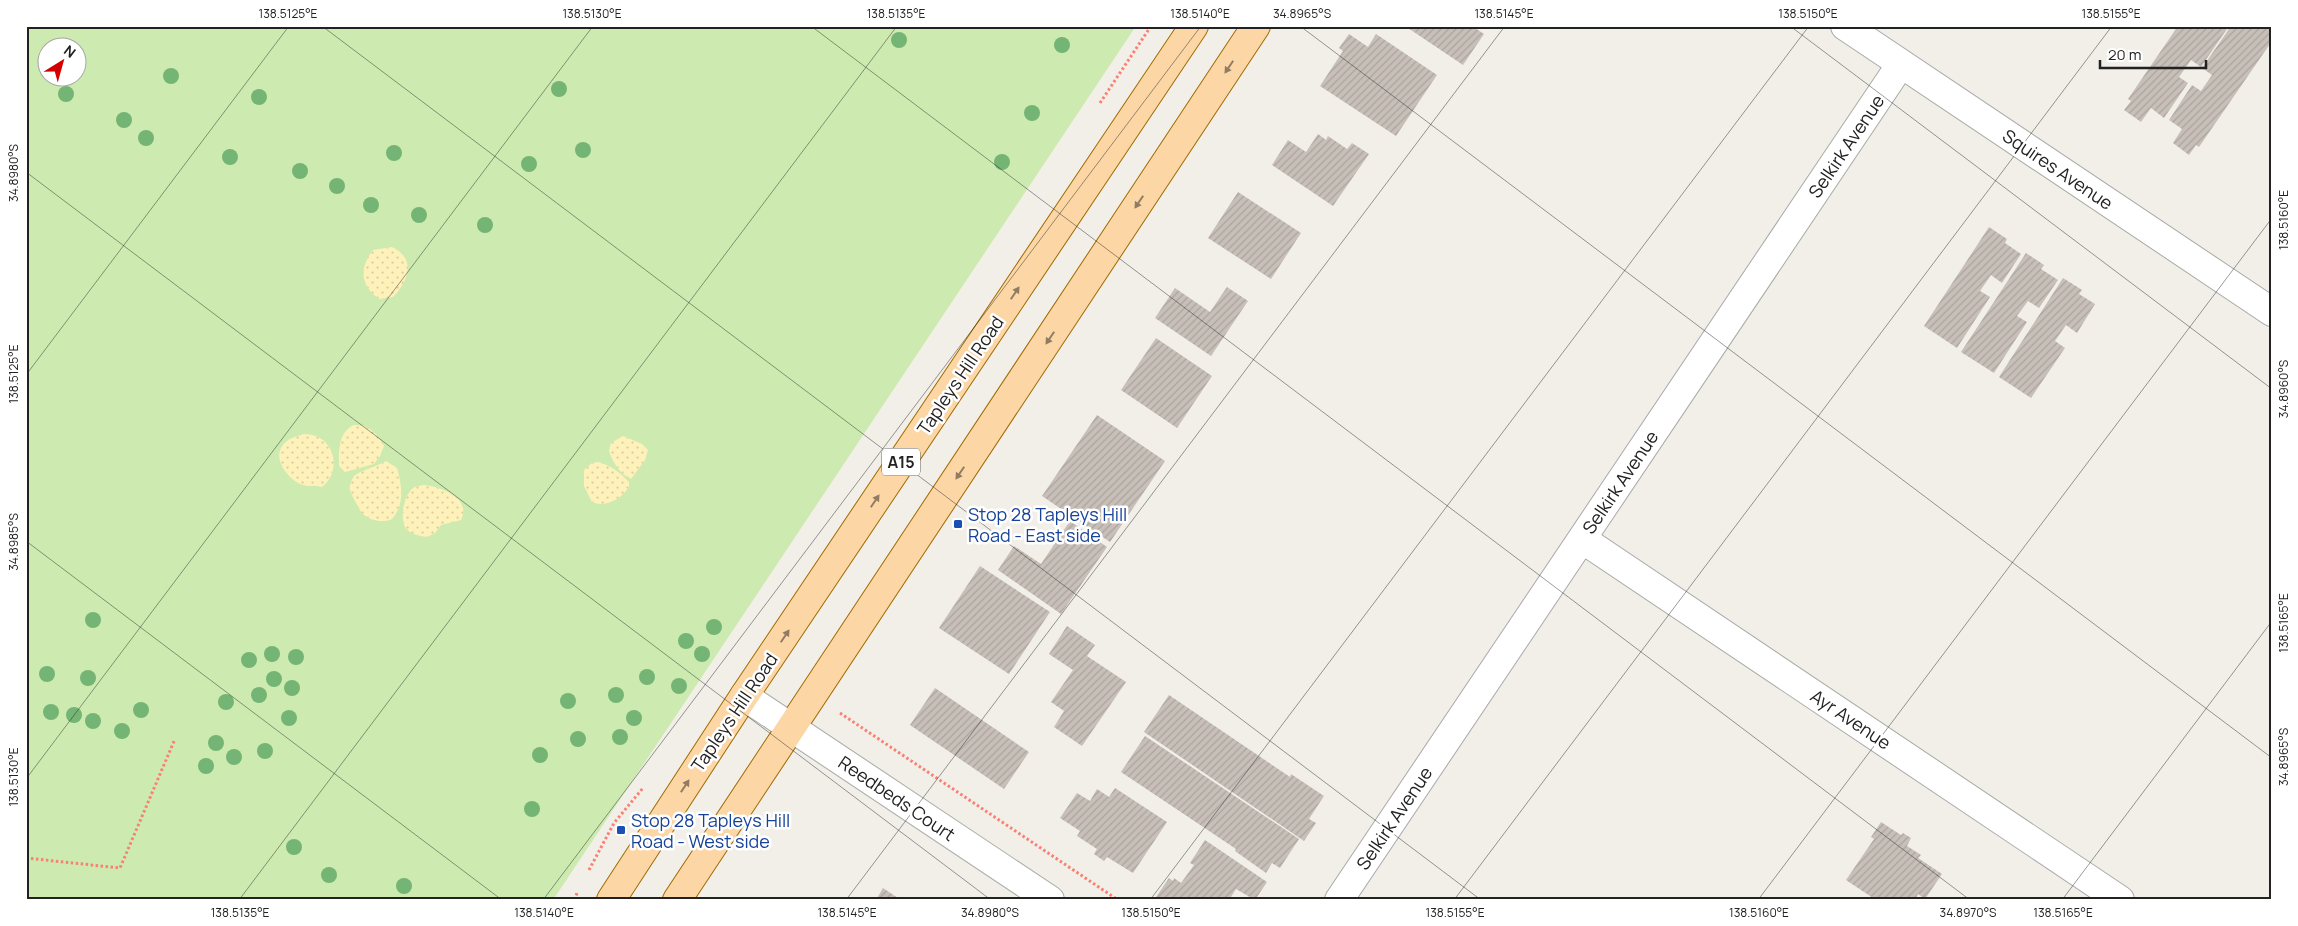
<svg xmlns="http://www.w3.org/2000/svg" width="2298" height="926" font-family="Manrope,sans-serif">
	<defs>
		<pattern id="sand-dots" width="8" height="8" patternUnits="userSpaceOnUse" patternTransform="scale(1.25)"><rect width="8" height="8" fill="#fff1ba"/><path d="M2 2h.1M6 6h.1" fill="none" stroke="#dacea0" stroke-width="1.8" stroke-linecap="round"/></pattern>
		<pattern id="building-hatch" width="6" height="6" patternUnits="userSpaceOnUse" patternTransform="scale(1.25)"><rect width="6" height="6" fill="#c7bfb8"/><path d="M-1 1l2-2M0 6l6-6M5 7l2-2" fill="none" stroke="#aba49e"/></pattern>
	</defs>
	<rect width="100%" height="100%" fill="#f2efe9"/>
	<!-- grass -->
	<path fill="#cdebb0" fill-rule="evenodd" d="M26,26H1136L553,900H26ZM48,48H78V78H48Z"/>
	<!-- sand -->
	<path fill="url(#sand-dots)" d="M392,247C417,259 408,281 393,297L379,299C360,285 359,268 373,250Z
		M354,425C369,424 377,434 384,446L380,456L374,464L345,472L339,466C339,451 338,432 354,425Z
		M304,434C335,434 343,471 322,487C316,485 309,487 303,485C288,480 269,456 286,442C290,438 298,436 304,434Z
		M623,436L642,444L648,450L645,460L631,479C620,474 613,463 609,451L611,443Z
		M386,461L397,468C402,486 405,504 392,519C384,523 370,521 363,514C361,513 350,492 350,490C349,486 352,479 354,476C359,471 378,466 386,461Z
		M598,462C611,465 620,473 629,482V487C621,499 606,508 592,502L584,486V470L592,463Z
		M424,485C441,487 472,498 461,520L441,525L435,533L427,537C420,536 409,534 405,527C400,517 404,496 412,489C415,486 419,486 424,485Z"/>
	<!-- building -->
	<path fill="url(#building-hatch)" d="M1405,26H1472L1484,34L1463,65Z
		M2178,26H2229L2201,67L2191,60L2179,77L2188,83L2164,118L2151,108L2141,122L2124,110L2131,101L2128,99Z
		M2231,26H2272V41L2199,147L2196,145L2189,155L2173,143L2182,129L2169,120L2192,85L2201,91L2212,75L2202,68Z
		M1349,34L1368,47L1376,34L1437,75L1396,136L1320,86L1343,51L1339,48Z
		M1318,134L1326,140L1328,136L1347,149L1352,143L1369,154L1333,206L1272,165L1288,140L1306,152Z
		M1238,192L1301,233L1271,279L1208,238Z
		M1989,227L2007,239L2005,243L2021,254L2002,283L1991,275L1980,291L1990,297L1957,348L1924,326Z
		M2026,253L2044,265L2041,269L2058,280L2039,308L2028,301L2017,316L2027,322L1994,373L1961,352Z
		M2063,278L2082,290L2079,294L2095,304L2077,333L2066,325L2055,341L2065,348L2031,398L1999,377Z
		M1227,287L1248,301L1211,356L1155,318L1175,288L1210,312Z
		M1156,338L1212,376L1177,428L1121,390Z
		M1097,415L1165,461L1110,542L1042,496Z
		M1070,521L1107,547L1061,614L998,570L1014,546L1041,564Z
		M980,566L1050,612L1009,674L939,628Z
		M1067,626L1095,645L1087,656L1126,682L1082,746L1054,727L1064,711L1051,702L1073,670L1049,654Z
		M935,688L1029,752L1004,789L910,725Z
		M1169,695L1290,777L1291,774L1324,796L1309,819L1316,823L1304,841L1144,732Z
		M1145,736L1299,839L1280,868L1272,863L1266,873L1235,851L1236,849L1121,772Z
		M1115,788L1167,822L1133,873L1107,857L1104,861L1094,854L1097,849L1077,836L1080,831L1060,818L1077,793L1090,801L1097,789L1109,797Z
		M1881,822L1901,835L1903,833L1911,838L1907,846L1921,855L1918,858L1942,874L1925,899L1918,894L1915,900H1876L1846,880L1874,839L1871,837Z
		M1205,840L1267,882L1255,900L1236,889L1229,900H1154L1169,878L1173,881L1174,878L1181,883L1194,865L1190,863Z
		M883,888L901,900H876Z"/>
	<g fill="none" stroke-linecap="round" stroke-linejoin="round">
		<defs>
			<path id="minor" d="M1845,26L2272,312
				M1582,539L2120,900
				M744,696L1050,900
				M1339,900L1901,64"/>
			<path id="primary" d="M611,900L744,696L1194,26
				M677,900L1256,26"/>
		</defs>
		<!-- minor casing -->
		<use href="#minor" stroke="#a9a9a9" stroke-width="30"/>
		<!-- primary casing -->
		<use href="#primary" stroke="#a06b00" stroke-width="30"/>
		<!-- path -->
		<path stroke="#fa8072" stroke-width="3" stroke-dasharray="2.5 2.5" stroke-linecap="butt" d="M1100,103L1151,26
			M840,713L1118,900
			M26,858L120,868L175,739
			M589,870L614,823L643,788
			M574,900L578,891"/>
		<!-- minor -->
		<use href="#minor" stroke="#fff" stroke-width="28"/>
		<!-- primary -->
		<use href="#primary" stroke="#fcd6a4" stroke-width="28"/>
	</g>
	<!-- trees -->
	<g fill="#74b475">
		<circle cx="899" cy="40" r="8"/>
		<circle cx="1062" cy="45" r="8"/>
		<circle cx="171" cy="76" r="8"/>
		<circle cx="559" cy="89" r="8"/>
		<circle cx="66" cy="94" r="8"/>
		<circle cx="259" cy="97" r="8"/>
		<circle cx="1032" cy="113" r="8"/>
		<circle cx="124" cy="120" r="8"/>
		<circle cx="146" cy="138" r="8"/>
		<circle cx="583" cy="150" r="8"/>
		<circle cx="394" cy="153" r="8"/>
		<circle cx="230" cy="157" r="8"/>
		<circle cx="1002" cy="162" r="8"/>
		<circle cx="529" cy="164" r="8"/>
		<circle cx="300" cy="171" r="8"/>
		<circle cx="337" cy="186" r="8"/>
		<circle cx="371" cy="205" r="8"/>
		<circle cx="419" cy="215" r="8"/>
		<circle cx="485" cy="225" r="8"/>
		<circle cx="93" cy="620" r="8"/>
		<circle cx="714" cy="627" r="8"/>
		<circle cx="686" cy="641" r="8"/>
		<circle cx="272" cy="654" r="8"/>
		<circle cx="702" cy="654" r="8"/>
		<circle cx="296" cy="657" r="8"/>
		<circle cx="249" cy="660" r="8"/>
		<circle cx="47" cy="674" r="8"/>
		<circle cx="647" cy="677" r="8"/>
		<circle cx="88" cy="678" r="8"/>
		<circle cx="274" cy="679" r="8"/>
		<circle cx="679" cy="686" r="8"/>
		<circle cx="292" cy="688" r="8"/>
		<circle cx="259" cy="695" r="8"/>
		<circle cx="616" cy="695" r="8"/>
		<circle cx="568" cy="701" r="8"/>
		<circle cx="226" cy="702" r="8"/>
		<circle cx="141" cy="710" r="8"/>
		<circle cx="51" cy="712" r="8"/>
		<circle cx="74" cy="715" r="8"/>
		<circle cx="289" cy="718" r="8"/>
		<circle cx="634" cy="718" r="8"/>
		<circle cx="93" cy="721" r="8"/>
		<circle cx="122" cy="731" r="8"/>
		<circle cx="620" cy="737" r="8"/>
		<circle cx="578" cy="739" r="8"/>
		<circle cx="216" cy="743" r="8"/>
		<circle cx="265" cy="751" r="8"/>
		<circle cx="540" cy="755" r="8"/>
		<circle cx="234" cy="757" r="8"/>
		<circle cx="206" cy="766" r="8"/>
		<circle cx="532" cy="809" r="8"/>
		<circle cx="294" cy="847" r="8"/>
		<circle cx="329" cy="875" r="8"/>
		<circle cx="404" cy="886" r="8"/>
	</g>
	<!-- one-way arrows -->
	<defs><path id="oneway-solid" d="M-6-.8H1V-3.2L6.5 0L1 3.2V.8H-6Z" transform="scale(1.25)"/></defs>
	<g fill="#8f7c63">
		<use href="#oneway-solid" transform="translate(1229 67) rotate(124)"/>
		<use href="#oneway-solid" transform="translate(1139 202) rotate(124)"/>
		<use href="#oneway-solid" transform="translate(1015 293) rotate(-56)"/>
		<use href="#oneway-solid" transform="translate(1050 338) rotate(124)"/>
		<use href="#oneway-solid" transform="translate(960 473) rotate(124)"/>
		<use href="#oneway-solid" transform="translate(875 501) rotate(-56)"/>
		<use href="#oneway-solid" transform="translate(785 636) rotate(-56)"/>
		<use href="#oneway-solid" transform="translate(685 786) rotate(-57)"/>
	</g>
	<!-- ticks -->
	<path fill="none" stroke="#222" stroke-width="1" stroke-opacity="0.45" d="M322,26L1481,900M811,26L1970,900M1300,26L2272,758M1790,26L2272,389M26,172L991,900M26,375L289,26M26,541L502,900M26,779L593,26M239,900L897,26M543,900L1201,26M846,900L1505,26M1150,900L1809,26M1454,900L2112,26M1758,900L2272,218M2062,900L2272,621"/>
	<!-- markers -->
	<g fill="#1a4fb4" stroke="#fff" stroke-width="2">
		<rect x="953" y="519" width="10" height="10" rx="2.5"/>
		<rect x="616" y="825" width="10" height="10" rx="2.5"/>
	</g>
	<g text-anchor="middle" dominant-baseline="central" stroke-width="5" stroke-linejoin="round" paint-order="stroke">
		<!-- shield labels -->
		<rect fill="#fff" stroke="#646464" stroke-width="1" x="882" y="448.5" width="38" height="27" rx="4"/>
		<g font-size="16" font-weight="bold" fill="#222">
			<text x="901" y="462">A15</text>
		</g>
		<!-- street labels -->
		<g font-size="18" fill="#222" stroke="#fff">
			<text transform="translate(1846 146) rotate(-56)">Selkirk Avenue</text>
			<text transform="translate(2058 169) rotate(34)">Squires Avenue</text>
			<text transform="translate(960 375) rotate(-56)">Tapleys Hill Road</text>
			<text transform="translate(1620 482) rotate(-56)">Selkirk Avenue</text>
			<text transform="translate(734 712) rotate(-56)">Tapleys Hill Road</text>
			<text transform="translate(1851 719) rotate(34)">Ayr Avenue</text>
			<text transform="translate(897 798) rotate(34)">Reedbeds Court</text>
			<text transform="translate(1394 818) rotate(-56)">Selkirk Avenue</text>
		</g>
		<!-- transit labels -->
		<g font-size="18" fill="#164399" stroke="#fff" text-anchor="start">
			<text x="968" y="514">Stop 28 Tapleys Hill<tspan x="968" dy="21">Road - East side</tspan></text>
			<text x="631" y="820">Stop 28 Tapleys Hill<tspan x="631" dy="21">Road - West side</tspan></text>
		</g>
	</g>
	<!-- border -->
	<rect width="2298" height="926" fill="none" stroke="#ffffff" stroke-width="55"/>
	<!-- north arrow -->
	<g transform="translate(62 62) rotate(37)"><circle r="24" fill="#ffffff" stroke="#a7a7a7"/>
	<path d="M0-4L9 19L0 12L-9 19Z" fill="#d40000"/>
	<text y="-8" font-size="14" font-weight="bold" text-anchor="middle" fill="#222222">N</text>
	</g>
	<!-- scale -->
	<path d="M2100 60v8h106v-8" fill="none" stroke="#222222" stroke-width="2.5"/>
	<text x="2108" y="60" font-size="15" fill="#222222" stroke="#ffffff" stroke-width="4" paint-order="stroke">20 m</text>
	<rect x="28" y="28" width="2242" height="870" fill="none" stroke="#222" stroke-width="2"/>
	<g font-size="12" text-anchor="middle" fill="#222">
		<text x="288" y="18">138.5125°E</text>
		<text x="592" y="18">138.5130°E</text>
		<text x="896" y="18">138.5135°E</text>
		<text x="1200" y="18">138.5140°E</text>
		<text x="1302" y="18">34.8965°S</text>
		<text x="1504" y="18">138.5145°E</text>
		<text x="1808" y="18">138.5150°E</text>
		<text x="2111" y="18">138.5155°E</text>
		<text transform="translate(14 173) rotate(-90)" y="4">34.8980°S</text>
		<text transform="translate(2284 220) rotate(-90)" y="4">138.5160°E</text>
		<text transform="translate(14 374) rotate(-90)" y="4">138.5125°E</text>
		<text transform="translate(2284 389) rotate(-90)" y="4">34.8960°S</text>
		<text transform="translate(14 542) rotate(-90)" y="4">34.8985°S</text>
		<text transform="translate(2284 623) rotate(-90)" y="4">138.5165°E</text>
		<text transform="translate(2284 757) rotate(-90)" y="4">34.8965°S</text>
		<text transform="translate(14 777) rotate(-90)" y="4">138.5130°E</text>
		<text x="240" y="917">138.5135°E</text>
		<text x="544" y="917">138.5140°E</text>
		<text x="847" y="917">138.5145°E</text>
		<text x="990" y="917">34.8980°S</text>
		<text x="1151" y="917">138.5150°E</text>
		<text x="1455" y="917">138.5155°E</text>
		<text x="1759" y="917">138.5160°E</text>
		<text x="1968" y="917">34.8970°S</text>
		<text x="2063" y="917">138.5165°E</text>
	</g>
</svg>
